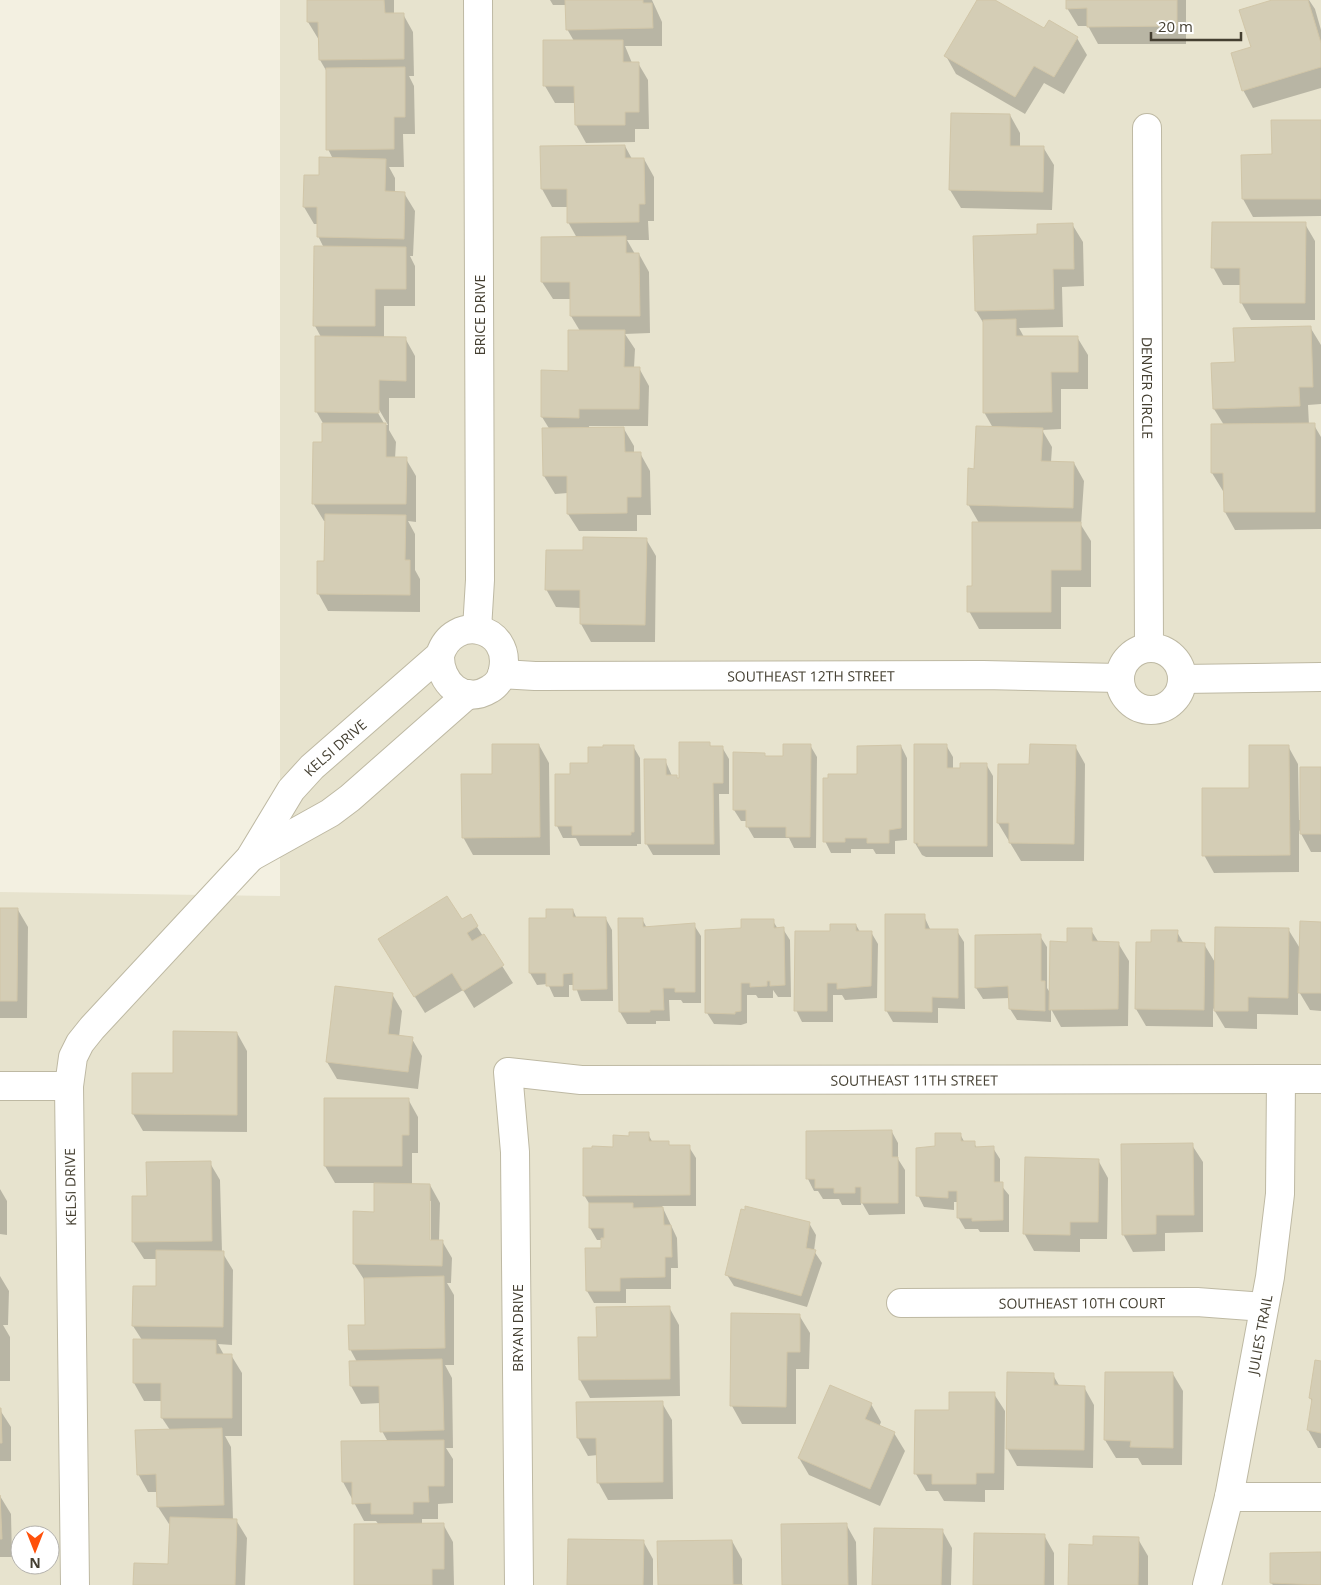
<svg xmlns="http://www.w3.org/2000/svg" width="1321" height="1585" font-family="'Open Sans',sans-serif">
	<rect width="100%" height="100%" fill="#f3f0e1"/>
	<!-- residential -->
	<path fill="#e7e3ce" fill-rule="evenodd" d="M280,0H1321V1585H0V892L280,896ZM20,1535H50V1565H20Z"/>
	<!-- shadow -->
	<path fill="#0003" fill-rule="evenodd" d="M308,0H394V14H403L413,32L414,76H409L414,86L415,134H403L404,167H389L395,178V193H404L415,211L413,256H410L415,266V306H384V338H405L415,356V398H389V430L396,442L395,459H406L416,476V522L408,521L415,534V570L420,579V612L328,611L318,593L326,562V521H324L313,503L324,444V425L316,411L321,337L315,326L324,248L318,236V224H314L304,207L320,176L333,159L328,149L327,72L320,60L319,40L308,22ZM377,406L388,425H385L375,408Z
		M550,0H652L662,22V46H625L632,63H638L648,80L649,129H635V142L586,143L576,125V103H555L545,86L574,41L567,29L566,5H553Z
		M979,0H993L1044,30L1077,38L1087,55L1064,94L1044,83L1025,114L956,74L946,56Z
		M1067,0H1186V44H1098L1088,26H1078L1067,8Z
		M1277,0H1309L1315,9L1321,30V88L1253,108L1243,90Z
		M952,114L1010,115L1020,133V147H1043L1054,165L1052,210L961,208L950,190Z
		M1321,121V216L1253,217L1243,199L1242,156L1273,155Z
		M625,146L632,159H644L654,177V221H648L649,240H627L635,254H639L649,272L650,333L625,334L635,349L634,368H639L649,386L648,426H589V429H624L634,446V453H640L650,471L651,515H637V531H579L568,514V493L555,494L544,476L550,430L542,417L569,372L580,331L571,316V299H553L542,282L577,238L568,222V207H552L542,189L541,147Z
		M1072,224L1083,242L1084,286L1062,287L1063,327L1019,328L1024,337H1077L1088,355V389H1061V429L1042,430L1052,447L1051,462L1074,463L1084,481L1081,525L1091,541V587H1061V629H979L969,611L979,523L968,504L976,470L993,428L984,412V324L976,311L1039,236Z
		M1305,224L1315,241V320H1251L1241,302V285H1223L1213,267Z
		M1310,327L1321,345V404L1308,405L1309,425H1314L1321,437V529L1235,530L1225,512V491H1223L1212,473L1224,425L1214,409L1236,363Z
		M646,539L656,556L655,642H591L581,624V608L556,607L546,589L584,552Z
		M709,743L711,747H722L729,759V794H719L720,855H653L646,843L665,760L672,776L681,779Z
		M539,745L549,763L550,855H473L463,837L494,775Z
		M810,745L817,757L816,848H794L789,838H754L747,826V821H741L734,810L764,754L766,757H784Z
		M946,745L953,757V769L986,764L993,776V857H926L922,855L915,843Z
		M633,746L640,758L641,844H637V846H580L576,838H563L557,826L572,775L589,764Z
		M901,746L907,758V840L895,841V854H876L873,849H851V853H831L825,841L859,775Z
		M1075,746L1085,764L1084,861H1021L998,823L1031,765Z
		M1288,746L1298,764L1299,820H1301L1321,768V852H1311L1299,830V872L1214,873L1204,855L1250,789Z
		M0,909L18,910L28,927L27,1018H0Z
		M573,910L577,919H606L612,930L613,1001H581L575,985H569V997H554L548,984L537,985L530,973L547,919Z
		M470,916L513,983L474,1008L463,990L425,1013L390,957Z
		M924,916L931,931H957L964,942L965,1009L938,1008V1023L893,1022L886,1010Z
		M642,919L647,928L694,925L701,936V1003H683L681,1000H669L670,1021H656V1024H627L620,1012L619,920Z
		M773,921L778,929H783L790,940L791,997H778L773,990V998H758L756,995H747V1023L741,1025L714,1024L707,1013L743,929Z
		M1321,923V1011L1310,1010L1298,990V1015L1257,1014V1029L1225,1028L1213,1008V1027L1146,1026L1136,1009L1153,944L1177,932L1184,944H1204L1216,964L1288,929L1301,950Z
		M856,925L860,932H871L878,944L877,998L845,1000L842,995H833V1022H802L796,1010L831,932Z
		M1091,930L1099,943H1118L1129,961L1128,1026L1061,1027L1051,1009V1022L1017,1020L1010,1009V998L983,999L976,988L1040,936L1047,947V988L1051,994L1068,943Z
		M392,994L402,1011L399,1037L412,1039L422,1056L418,1089L337,1079L327,1062Z
		M237,1033L247,1051V1132L143,1131L133,1114L174,1074Z
		M408,1099L418,1117V1153H412V1185H430L440,1203L439,1241H442L452,1258L451,1283H447L454,1295V1365H445L452,1378L453,1448H446L453,1459V1503L438,1504V1519H422V1524H443L453,1542L454,1585H356L379,1525L376,1521H364L343,1482L388,1442L382,1431L381,1403L361,1404L351,1386L350,1362H357L350,1349L366,1326L365,1281L354,1264L375,1213V1183H335L325,1166ZM429,1201H431V1246H428Z
		M892,1132L898,1143V1159L905,1170V1214L869,1215L861,1201V1205H842L839,1199H823L818,1191H814L808,1179Z
		M648,1134L653,1143H668L670,1147H689L696,1158V1206H662L677,1238L678,1268H671V1289H626V1303H594L587,1291L602,1249V1240H597L590,1228V1205L584,1195L615,1149L630,1138Z
		M960,1134L965,1143H974L977,1148H993L1000,1159V1184L1009,1195V1232H980L978,1229H965L958,1217V1202H954V1210L924,1207L918,1195L936,1147Z
		M1192,1145L1203,1162V1232L1165,1233V1251L1133,1252L1123,1234Z
		M1098,1160L1108,1178L1107,1239H1080V1252L1034,1251L1024,1233Z
		M210,1163L220,1180L222,1252L233,1270L232,1345L218,1344L224,1355H231L242,1373V1436H225L231,1447L233,1520H236L247,1538L245,1585H135L170,1565L171,1524H169L158,1507V1492H148L138,1474L170,1430L162,1418V1401H144L134,1383V1340H142L133,1326L158,1287V1259H144L133,1242L148,1197Z
		M0,1189L7,1201V1235L0,1234Z
		M809,1223L816,1235L814,1251L822,1263L807,1307L734,1286L727,1275Z
		M0,1276L9,1291L8,1325H3L10,1337V1381H0Z
		M669,1307L679,1325L680,1396L590,1398L580,1380L579,1338H598Z
		M799,1315L810,1333L809,1369H796V1424H742L732,1406Z
		M1321,1362V1448H1318L1308,1430L1313,1403L1310,1398Z
		M1173,1374L1183,1391L1182,1465H1142L1138,1458H1116L1105,1440Z
		M1053,1375L1060,1387H1084L1094,1405L1093,1468L1017,1466L1007,1448Z
		M994,1394L1005,1411L1004,1490H985V1502L944,1501L938,1491H926L916,1474L951,1412Z
		M662,1403L672,1420L673,1499L608,1500L598,1482V1455L588,1456L578,1438Z
		M871,1404L881,1422L879,1427L894,1433L905,1451L880,1506L809,1475L799,1458Z
		M0,1410L11,1427V1461H0Z
		M0,1496L11,1514L12,1557H0Z
		M846,1524L856,1542L857,1585H783Z
		M942,1530L952,1548L951,1585H874Z
		M1044,1535L1054,1553V1585H974Z
		M1138,1539L1148,1556V1585H1069L1094,1546Z
		M643,1541L653,1559V1585H569Z
		M732,1541L742,1559V1585H660Z
		M1321,1553V1585H1273L1271,1583Z"/>
	<!-- building -->
	<path fill="#d4cdb5" stroke="#d1c6a8" d="M307,0H384L385,13H404V59L319,60L318,22H307Z
		M565,0H643V3H652L653,28L566,30Z
		M977,0H995L1044,28L1049,20L1078,37L1054,77L1034,66L1015,97L944,56Z
		M1066,0H1177V26L1087,27V8L1066,9Z
		M1272,0H1308L1321,43V67L1242,91L1231,53L1251,47L1239,10Z
		M543,40H623V62H639V112H625V125H575L574,86H543Z
		M405,67V117H394V149L326,150V68Z
		M951,113L1010,114V146H1044L1043,192L949,190Z
		M1271,120H1321V199H1242L1241,155L1272,154Z
		M625,145V158H644L645,204H639V222L567,223V189H541L540,146Z
		M319,157L386,159L385,191L405,192L404,239L317,237V207H303L304,175H319Z
		M1212,222H1306L1305,303H1240V268H1211Z
		M1073,223L1074,269H1053L1054,309L975,311L973,236L1037,234V224Z
		M626,236V253H639L640,316H570V282H541V237Z
		M314,246L406,247V289H375V326H313Z
		M1016,319V336H1078V372H1051L1052,412L983,413V320Z
		M1311,326L1313,387H1299L1300,406L1213,409L1211,363L1235,362L1233,328Z
		M568,330H625L624,367H640L639,409H579V418L541,417V370L568,371Z
		M315,336L406,337V381L379,380V413L315,412Z
		M322,423H386V457H407L406,504H312L313,442H322Z
		M1315,423V512H1224L1223,473H1211V424Z
		M976,426L1043,428L1041,461L1074,462L1073,508L967,505L968,468L974,469Z
		M624,427L625,452H641V497H627V513L567,514V476H543L542,428Z
		M325,514L406,515L405,560H410V595L317,594V561H324Z
		M972,522H1081V570H1051V612H967V586H972Z
		M583,537L647,538L645,625L580,624V590H545L546,550H583Z
		M679,742H710V746H723V783H713L714,844H645L644,759H666V775H677V778H679Z
		M492,744H539L540,837L462,838L461,774H492Z
		M783,744H811L810,837H786V827H746V810H733V752L765,753V756H783Z
		M914,744H947V768H960V763H987V846H918V843H914Z
		M1030,744L1076,745L1074,844L1009,843V823H997L998,764H1029Z
		M603,745H634V832H631V835H572V826H555V774H570V763H588V747H603Z
		M901,745V828L889,830V843H867V838H845V842H823V778H828V774H857V746Z
		M1249,745H1289L1290,855L1202,856V788H1249Z
		M1300,767H1321V834H1300Z
		M447,896L462,919L471,914L478,926L467,933L472,941L484,934L504,965L463,991L452,973L414,997L378,939Z
		M0,908H18L17,1001H0Z
		M546,909H573V917H606L607,989L573,990V973L563,974V986H546V973H529V918H546Z
		M885,914H925V929H958V998L932,997V1012L885,1011Z
		M618,918H643V927L695,923V992H675V988H663L664,1010H650V1012H619Z
		M741,919H774V928L784,927L785,985L770,986V981H767V986L750,987V983H741V1011L735,1012V1014L705,1013V930L741,928Z
		M1300,921L1321,922V993H1298Z
		M830,924H856V931H872L871,986L837,989V983H827V1011H794L795,931H830Z
		M1215,927L1289,928L1288,998L1248,997V1011H1214Z
		M1067,928H1092V941L1119,942L1118,1009L1049,1010L1050,941L1067,942Z
		M1151,930H1178L1177,942L1205,943L1204,1010L1135,1009L1136,942H1151Z
		M1041,934V981H1045V1011L1009,1009L1008,986L975,988V935Z
		M335,986L393,993L388,1034L413,1037L408,1072L326,1062Z
		M173,1031L237,1032V1115L132,1114V1073H173Z
		M324,1098H409V1135H402V1166H324Z
		M892,1130V1157H898V1203H861V1187H855V1193H834V1188H815V1179H806V1131Z
		M629,1132H649V1141H669V1145H690V1195L583,1196V1148H592V1146L613,1147V1135L629,1136Z
		M935,1133H961V1141H975V1147L994,1146V1182H1003V1220L972,1221V1218H957V1191H948V1198L916,1196V1148L935,1146Z
		M1193,1143L1194,1215H1156V1234L1122,1235L1121,1144Z
		M1025,1157L1099,1159L1098,1222H1070V1235L1023,1234Z
		M211,1161L212,1241L132,1242V1196H147L146,1162Z
		M374,1183L430,1184V1240H443L442,1266L353,1264V1211L374,1212Z
		M589,1203H633V1208L663,1207L664,1225H671L672,1257H665V1277L620,1278V1291H586L585,1248H601V1238H604V1228H589Z
		M745,1206L810,1222L806,1248L816,1250L801,1296L725,1275L741,1209L745,1210Z
		M156,1250L224,1251L223,1327L132,1326L133,1286H156Z
		M444,1276L445,1348L349,1350L348,1325H365L364,1278Z
		M670,1306V1379L579,1380L578,1337H597L596,1307Z
		M731,1313L800,1314V1352H787L786,1407L730,1406Z
		M133,1339L216,1340V1354H232V1418H161V1383H133Z
		M442,1359L444,1430L380,1432L379,1386H350L349,1361Z
		M1315,1360L1321,1361V1433L1307,1430L1312,1399L1309,1398Z
		M1007,1372L1054,1373V1385L1085,1386L1084,1450L1006,1449Z
		M1105,1372H1173V1448L1130,1447L1131,1441L1104,1440Z
		M830,1385L872,1403L865,1419L895,1432L870,1489L798,1458Z
		M949,1392H995L994,1473H976V1484H932V1474H914L915,1410H949Z
		M663,1401V1482L597,1483L596,1438H577L576,1402Z
		M0,1408H1L2,1443H0Z
		M222,1428L224,1505L157,1507L156,1474L137,1475L135,1430Z
		M444,1440V1486H428L429,1502H413V1514H371V1503L352,1504V1482H342L341,1441Z
		M0,1495L2,1539H0Z
		M170,1517L237,1519L235,1585H133L134,1563L168,1564Z
		M444,1523V1569H432V1585H354V1524Z
		M847,1523L848,1585H782L781,1524Z
		M874,1528L943,1529L941,1585H872Z
		M974,1533L1045,1534L1044,1585H973Z
		M1093,1536L1139,1537L1138,1585H1068L1069,1544L1093,1545Z
		M568,1539L644,1540L643,1585H567Z
		M732,1540L733,1585H743H658L657,1541Z
		M1321,1552V1585L1270,1583V1553Z"/>
	<g fill="none" stroke-linecap="round" stroke-linejoin="round">
		<defs>
			<g id="minor">
				<path id="s1" d="M1147,128L1149,648"/>
				<path d="M477,629L480,580L478,0"/>
				<circle cx="1151" cy="679" r="31"/>
				<path id="s2" d="M502,674L535,676L983,675L1119,678"/>
				<path d="M1182,679L1321,677"/>
				<path d="M251,857L330,813L350,798L468,694"/>
				<path d="M0,1086H69"/>
				<path id="s3" d="M901,1303L1197,1302L1264,1307"/>
				<path d="M1229,1497H1321"/>
				<path id="s4" d="M75,1585L69,1086L73,1057L80,1043L92,1028L250,858L291,790L312,767L440,655C453,613 512,626 503,670C502,677 497,685 490,689C463,706 439,682 440,655"/>
				<path id="s5" d="M519,1585L515,1152L508,1072L581,1080L1321,1079"/>
				<path id="s6" d="M1207,1585L1229,1497L1270,1277L1280,1194L1281,1080"/>
			</g>
		</defs>
		<!-- minor casing -->
		<use href="#minor" stroke="#beb9a3" stroke-width="30"/>
		<!-- minor -->
		<use href="#minor" stroke="#fff" stroke-width="28"/>
	</g>
	<g text-anchor="middle" dominant-baseline="central" stroke-width="4.5" stroke-linejoin="round" paint-order="stroke">
		<!-- street labels -->
		<g font-size="14" fill="#443f31" stroke="#fff">
			<text transform="translate(479 315) rotate(-90)">BRICE DRIVE</text>
			<text stroke="none"><textPath href="#s1" startOffset="260">DENVER CIRCLE</textPath></text>
			<text stroke="none"><textPath href="#s2" startOffset="309">SOUTHEAST 12TH STREET</textPath></text>
			<text stroke="none"><textPath href="#s4" startOffset="936">KELSI DRIVE</textPath></text>
			<text stroke="none"><textPath href="#s5" startOffset="920">SOUTHEAST 11TH STREET</textPath></text>
			<text transform="translate(70 1187) rotate(-91)">KELSI DRIVE</text>
			<text stroke="none"><textPath href="#s3" startOffset="181">SOUTHEAST 10TH COURT</textPath></text>
			<text transform="translate(517 1328) rotate(-90)">BRYAN DRIVE</text>
			<text stroke="none"><textPath href="#s6" startOffset="256">JULIES TRAIL</textPath></text>
		</g>
	</g>
	<!-- north arrow -->
	<g transform="translate(35 1550) rotate(180)"><circle r="24" fill="#ffffff" stroke="#b4b2ad"/>
	<path d="M0-4L9 19L0 12L-9 19Z" fill="#ff510b"/>
	<text y="-8" font-size="14" font-weight="bold" text-anchor="middle" fill="#443f31">N</text>
	</g>
	<!-- scale -->
	<path d="M1151 32v8h90v-8" fill="none" stroke="#443f31" stroke-width="2.5"/>
	<text x="1158" y="32" font-size="15" fill="#443f31" stroke="#ffffff" stroke-width="4" paint-order="stroke">20 m</text>
</svg>
